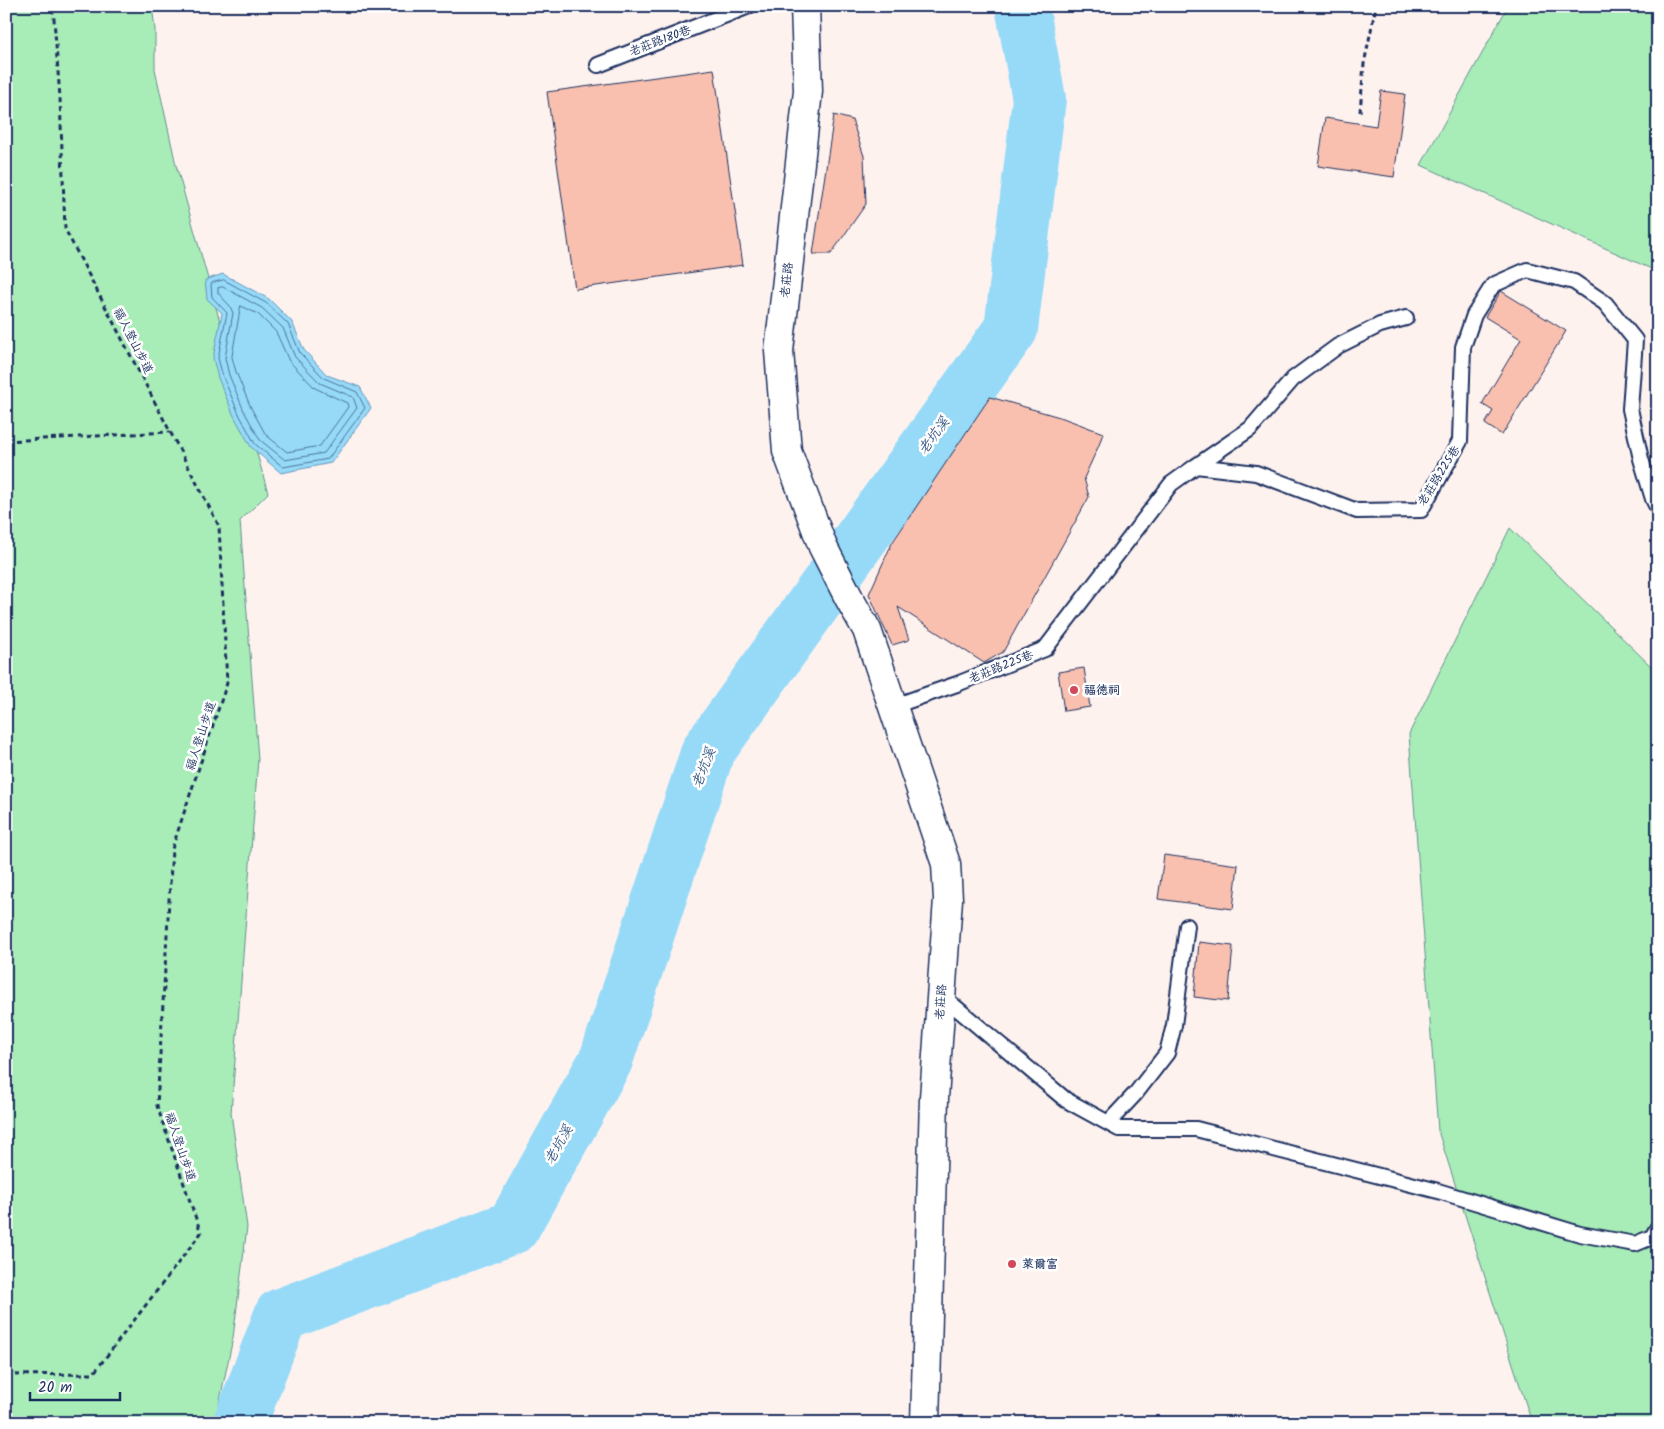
<svg xmlns="http://www.w3.org/2000/svg" width="1664" height="1429" font-family="Kalam,'LXGW WenKai TC',sans-serif">
	<rect width="100%" height="100%" fill="#fef2ef"/>
	<filter id="ink" filterUnits="userSpaceOnUse"><feTurbulence type="fractalNoise" baseFrequency=".02" numOctaves="2"/><feDisplacementMap in="SourceGraphic" scale="10" xChannelSelector="R" yChannelSelector="G"/><feConvolveMatrix kernelMatrix="1 2 1 2 8 2 1 2 1" color-interpolation-filters="sRGB"/></filter>
	<g filter="url(#ink)">
		<!-- green -->
		<path fill="#a8edb8" stroke="#628e8b" d="M6,6H152L155,29V69L176,165L268,493L240,521L258,759L231,1113L247,1227L233,1338L215,1423H6Z
			M1508,6H1658V272L1421,165Z
			M1510,528L1658,673V1423H1532L1438,1131L1409,734Z"/>
		<!-- water -->
		<path fill="#96daf8" stroke="#6596ba" d="M223,274L269,299L292,322L304,350L327,375L360,387L371,408L331,463L281,473L251,447L234,416L218,378L213,358L222,313L207,299L205,280Z"/>
		<g fill="none" stroke-linecap="round" stroke-linejoin="round">
			<!-- shore -->
			<path stroke="#4c739c" stroke-width="1" d="M224,280L266,303L288,324L300,353L324,378L357,392L365,408L328,459L283,467L255,444L239,414L223,377L218,358L227,313L212,297L211,285L212,283Z
				M223,287L262,308L283,328L295,357L320,383L353,397L357,408L324,453L285,460L260,440L244,411L229,375L225,358L233,313L230,306L218,293V288Z
				M241,306L258,314L276,332L289,361L315,388L347,403L348,407L320,446L287,452L266,435L251,408L236,372L232,357Z"/>
			<!-- river -->
			<path stroke="#96daf8" stroke-width="54" d="M240,1423L281,1315L513,1227L606,1060L708,751L1011,329L1039,99L1022,6"/>
		</g>
		<!-- building -->
		<path fill="#f9c0af" stroke="#1b2f5e" d="M714,69L743,265L575,289L547,92Z
			M1381,91L1405,94L1394,177L1318,166L1325,118L1376,126Z
			M834,115L852,120L864,156L866,204L831,254H813Z
			M1501,291L1566,331L1502,435L1485,424L1493,411L1482,404L1521,339L1485,317Z
			M990,397L1063,418L1103,433L1099,445L1084,478L1089,497L1003,652L984,663L898,607L909,640L892,645L869,594L892,543Z
			M1084,668L1090,707L1064,711L1058,672Z
			M1164,855L1238,865L1233,909L1158,899Z
			M1199,942L1233,946L1228,1001L1194,997Z"/>
		<g fill="none" stroke-linecap="round" stroke-linejoin="round">
			<defs>
				<path id="lane" d="M598,65L749,6
					M1196,466L1250,429L1293,379L1338,346L1380,325L1406,318
					M894,706L957,684L1045,649L1171,484L1196,466L1256,473L1357,511L1421,510L1460,441L1463,347L1474,315L1493,285L1527,270L1574,282L1605,303L1635,340L1630,409L1641,459L1653,499L1658,509
					M941,995L1066,1100L1119,1129H1196L1438,1191L1580,1234L1635,1244L1652,1237L1658,1227
					M1108,1123L1136,1093L1167,1053L1174,1025L1187,926"/>
				<path id="secondary" d="M805,6L808,91L779,351L787,451L823,547L849,598L867,630L946,864L948,899L934,1098L925,1423"/>
			</defs>
			<!-- lane casing -->
			<use href="#lane" stroke="#1b2f5e" stroke-width="18"/>
			<!-- secondary casing -->
			<use href="#secondary" stroke="#1b2f5e" stroke-width="31"/>
			<!-- path -->
			<path stroke="#1b2f5e" stroke-width="3" stroke-dasharray="5 4" stroke-linecap="butt" d="M1360,112L1364,64L1376,6
				M6,441L170,432
				M6,1375L93,1374L201,1233L157,1106L172,849L227,683L219,526L65,229L60,98L53,6"/>
			<!-- lane -->
			<use href="#lane" stroke="#fff" stroke-width="14"/>
			<!-- secondary -->
			<use href="#secondary" stroke="#fff" stroke-width="28"/>
		</g>
	</g>
	<!-- markers -->
	<g fill="#d1495b" stroke="#fff" stroke-width="2">
		<circle cx="1074" cy="690" r="5"/>
		<circle cx="1012" cy="1264" r="5"/>
	</g>
	<g text-anchor="middle" dominant-baseline="central" stroke-width="5" stroke-linejoin="round" paint-order="stroke">
		<!-- street labels -->
		<g font-size="12" fill="#1b2f5e" stroke="#fff">
			<text transform="translate(660 41) rotate(-21)">老莊路180巷</text>
			<text transform="translate(787 280) rotate(-84)">老莊路</text>
			<text transform="translate(133 341) rotate(63)">福人登山步道</text>
			<text transform="translate(1439 476) rotate(-58)">老莊路225巷</text>
			<text transform="translate(1001 667) rotate(-22)">老莊路225巷</text>
			<text transform="translate(201 736) rotate(-72)">福人登山步道</text>
			<text transform="translate(941 1002) rotate(-86)">老莊路</text>
			<text transform="translate(180 1147) rotate(71)">福人登山步道</text>
		</g>
		<!-- poi labels -->
		<g font-size="12" font-weight="bold" fill="#1b2f5e" stroke="#fff" text-anchor="start">
			<text x="1084" y="690">福德祠</text>
			<text x="1022" y="1264">萊爾富</text>
		</g>
		<!-- water labels -->
		<g font-size="14" font-style="italic" fill="#3a5a84" stroke="#fff">
			<text transform="translate(934 436) rotate(-54)">老坑溪</text>
			<text transform="translate(704 768) rotate(-69)">老坑溪</text>
			<text transform="translate(559 1145) rotate(-61)">老坑溪</text>
		</g>
	</g>
	<!-- margin -->
	<rect width="1664" height="1429" fill="none" stroke="#fff" stroke-width="25"/>
	<rect x="12" y="12" width="1639" height="1404" fill="none" stroke="#1b2f5e" stroke-width="2" filter="url(#ink)"/>
	<!-- scale -->
	<path d="M30 1392v8h90v-8" fill="none" stroke="#1b2f5e" stroke-width="2.5"/>
	<text x="38" y="1392" font-size="15" fill="#1b2f5e" stroke="#ffffff" stroke-width="4" paint-order="stroke">20 m</text>
</svg>
